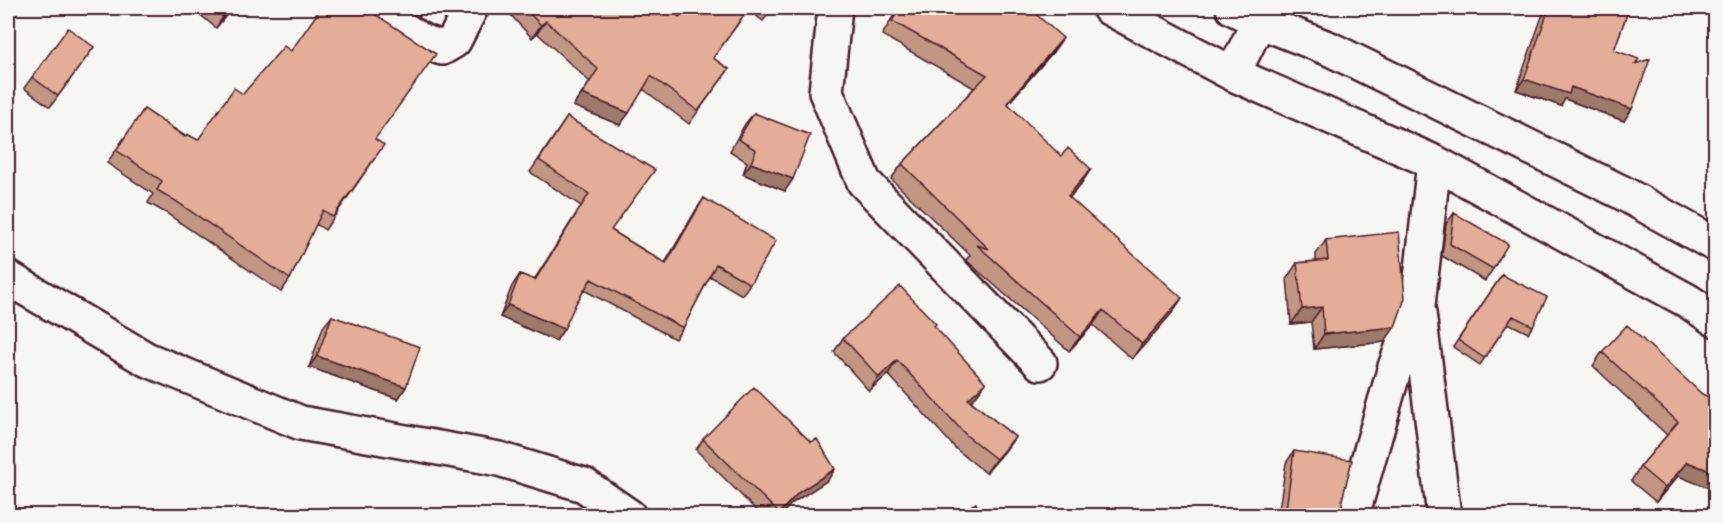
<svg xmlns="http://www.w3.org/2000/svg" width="1723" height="523" font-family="'Architects Daughter',sans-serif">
	<rect width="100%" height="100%" fill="#f6f6f2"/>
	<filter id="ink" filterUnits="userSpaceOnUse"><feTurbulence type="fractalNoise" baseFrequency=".0167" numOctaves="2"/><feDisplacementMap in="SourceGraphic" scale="12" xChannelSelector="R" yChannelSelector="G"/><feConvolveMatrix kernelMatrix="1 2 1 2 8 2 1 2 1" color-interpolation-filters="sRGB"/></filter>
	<g filter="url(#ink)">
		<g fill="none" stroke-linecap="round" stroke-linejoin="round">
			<defs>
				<path id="minor" d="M371,8L422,41L442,48L454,41L471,8
					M835,8L826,92L864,182L1040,363
					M1109,8L1233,74L1434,162L1688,301L1716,320
					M1233,8L1259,21L1330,49L1621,192L1716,245
					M1233,74L1259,21
					M8,278L146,359L301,423L499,459L584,485L629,516
					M1419,313L1444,516
					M1352,516L1395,367L1418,305L1434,162"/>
			</defs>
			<!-- minor casing -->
			<use href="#minor" stroke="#4a1f2b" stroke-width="38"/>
			<!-- minor -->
			<use href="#minor" stroke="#f6f6f2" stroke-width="33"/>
		</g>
		<!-- wall -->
		<path fill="#c39583" stroke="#4a1f2b" stroke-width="1.5" d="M192,8H232L216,28Z
			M405,8H426L419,17Z
			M508,8H669L679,17L686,8H773L763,21L748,10L713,58L729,69L689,124L643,89L620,125L573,106L590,82L537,33L532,38L506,10Z
			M898,8H1029L1053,52L1008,104L1081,184L1069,198L1172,313L1132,359L1093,325L1069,351L966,260L970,255L891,179L902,164L974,88L882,35Z
			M1545,8H1629L1614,50L1624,121L1565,99L1561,106L1516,90Z
			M94,47L50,107L24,88L32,77Z
			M290,51L375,139V158L325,230L316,224L290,279L281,292L166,213L148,203L153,194L107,163L144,109L185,136L198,140L243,94Z
			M754,113L785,191L743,174L747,162L730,151L745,124Z
			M567,117L611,230L665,263L696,210L704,198L750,284L742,295L710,276L683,328L675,339L584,290L576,303L556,341L500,317L512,286L520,274L534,280L581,206L530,172Z
			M1454,213L1493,269L1485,281L1442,256L1446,224Z
			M1326,240L1384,342L1314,349L1311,322L1291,324L1287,278L1297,263L1316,261V254Z
			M1502,275L1533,326L1528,333L1508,323L1480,365L1453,347Z
			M332,316L406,387L398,399L309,367L323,327Z
			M934,327L976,396L971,401L1015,437L1005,451L986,473L956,449L888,374L869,391L834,352L843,338Z
			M1602,352L1702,394L1678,476L1656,502L1631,481L1640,467L1667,435L1593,366Z
			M703,439L828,480L792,503L780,516H762L696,450Z
			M1294,451L1342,500L1343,516H1278L1286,463Z"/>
		<!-- shaded-wall -->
		<path fill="#9f796a" stroke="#4a1f2b" stroke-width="1.5" d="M231,8H232L216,28L223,17Z
			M546,21L537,33L532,38L541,25Z
			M1063,38L1053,52L996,117L1007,103Z
			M1524,79L1571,87L1632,109L1624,121L1565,99L1561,106L1516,90Z
			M582,94L629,113L620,125L573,106Z
			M751,163L793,179L785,191L743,174Z
			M1091,169L1081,184L1058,211L1068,196Z
			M1182,298L1172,313L1132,359L1142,344Z
			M508,305L564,329L556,341L500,317Z
			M1322,307L1311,322L1291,324L1302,309Z
			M1103,310L1093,325L1069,351L1080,337Z
			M1395,327L1384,342L1314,349L1324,334Z
			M317,356L406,387L398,399L309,367Z
			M897,360L888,374L869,391L879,377Z
			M986,383L976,396L959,413L968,399Z
			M1015,437L1005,451L986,473L996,459Z
			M1687,462L1716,473V491L1678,476L1656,502L1665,488Z
			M835,469L828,480L792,503L780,516H777L799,492Z"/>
		<!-- building -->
		<path fill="#e3ad98" stroke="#4a1f2b" stroke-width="1.5" d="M211,8H231L223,17Z
			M321,8H366L370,11L436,54L375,139L384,145L333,217L323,210L290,279L174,200L157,190L162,181L116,150L144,109L185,137L187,134L198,140L234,88L243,94L284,46L291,51Z
			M524,8H669L679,17L686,8H749L713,58L729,69L698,111L651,76L629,113L582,94L598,69L546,21L541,25Z
			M900,8H1029L1063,38L1007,103L1061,156L1068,148L1091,169L1068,196L1182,298L1142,344L1103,310L1080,337L977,245L989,249L902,164L987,75L892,21Z
			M1549,8H1629L1614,50L1639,59L1635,64L1650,59L1632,109L1571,87L1569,94L1524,79Z
			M68,28L94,47L58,96L32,77Z
			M754,113L810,135L793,179L751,163L756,150L738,139Z
			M567,117L655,170L611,230L666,264L704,198L776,241L750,284L716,264L683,328L591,279L576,303L564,329L508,305L520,274L535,280L589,194L539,160Z
			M1454,213L1508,244L1493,269L1450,244Z
			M1399,232L1405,298L1395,327L1324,334L1322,307L1302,309L1297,263L1328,260L1326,240Z
			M1502,275L1547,297L1533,326L1513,316L1484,358L1458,340Z
			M900,286L936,324L934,326L986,383L968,399L1015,437L996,459L966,435L897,360L879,377L843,338Z
			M332,316L420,347L406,387L317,356Z
			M1627,325L1702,394L1716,400V473L1687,462L1665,488L1640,467L1678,422L1602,352Z
			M754,387L811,442L817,439L835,469L799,492L779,513L703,439Z
			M1294,451L1352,460L1342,500L1343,516H1285Z
			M976,503L982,516H951Z"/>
	</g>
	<!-- margin -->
	<rect width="1723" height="523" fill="none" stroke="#f6f6f2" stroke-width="30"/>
	<rect x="15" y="15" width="1693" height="493" fill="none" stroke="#4a1f2b" stroke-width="2" filter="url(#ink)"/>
</svg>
